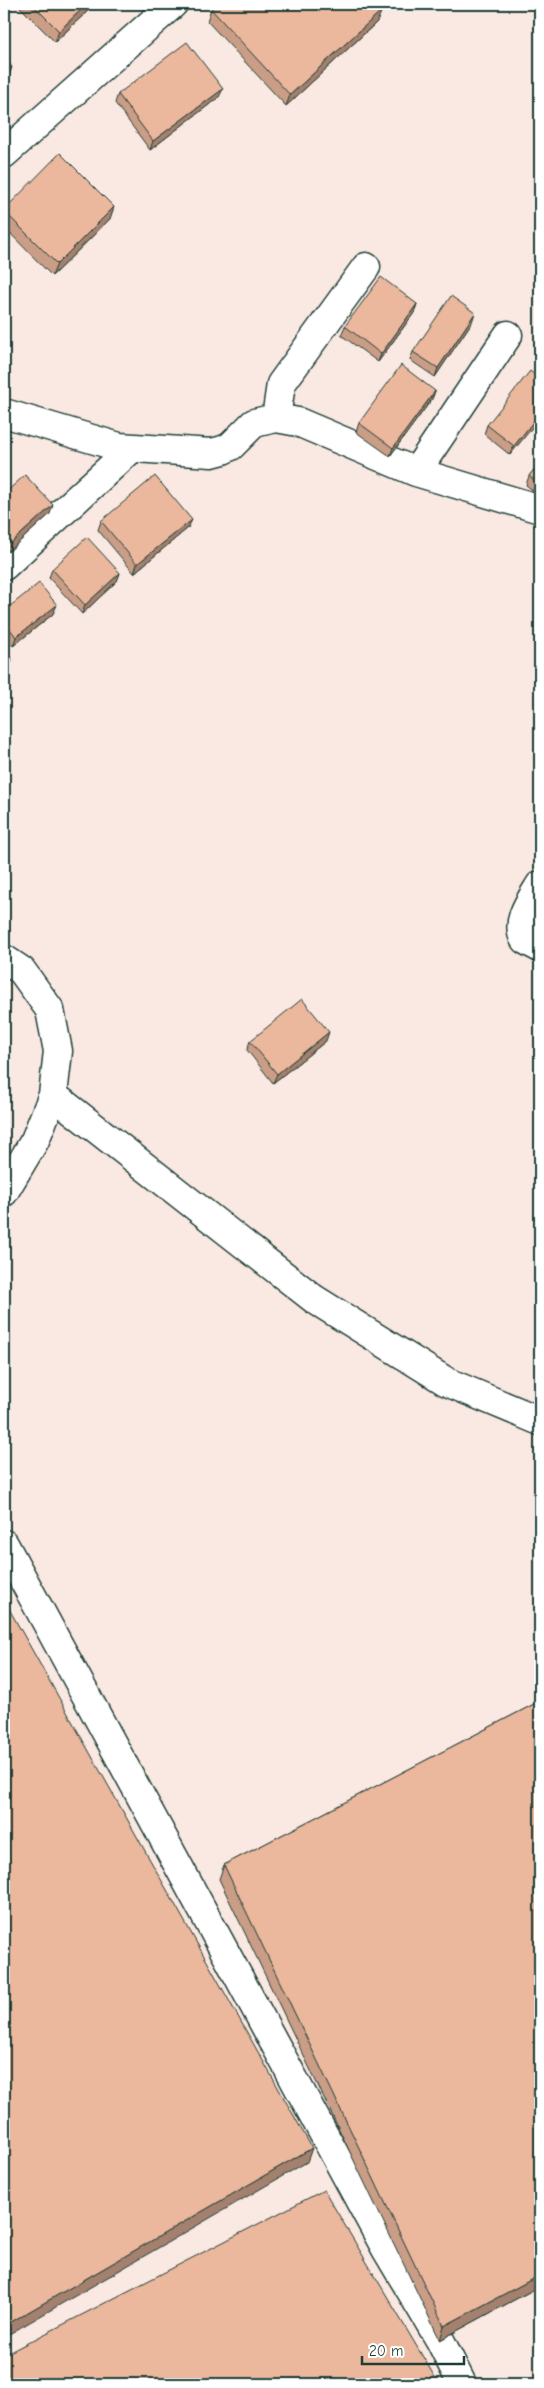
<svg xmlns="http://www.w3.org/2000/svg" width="544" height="2388" font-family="'Comic Neue',sans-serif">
	<rect width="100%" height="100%" fill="#f9e9e2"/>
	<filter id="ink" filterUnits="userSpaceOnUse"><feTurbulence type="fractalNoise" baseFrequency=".02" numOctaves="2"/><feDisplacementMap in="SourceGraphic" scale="10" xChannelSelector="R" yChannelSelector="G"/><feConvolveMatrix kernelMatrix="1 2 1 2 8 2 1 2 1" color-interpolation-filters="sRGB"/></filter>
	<g filter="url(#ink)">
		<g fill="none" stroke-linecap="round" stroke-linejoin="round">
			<defs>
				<path id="minor" d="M4,154L173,4
					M4,413L119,447L212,453L223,450L231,446L254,423L276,418L298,422L416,472L540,509
					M276,418L281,384L366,267
					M416,472L508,335
					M4,566L132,448
					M540,885C531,900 514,922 525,940L540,948
					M4,959L22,971L50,1010L58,1051L53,1095L35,1140L4,1192
					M53,1095L314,1299L447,1382L540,1421
					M4,1544L386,2249L440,2340L462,2384"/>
			</defs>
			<!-- minor casing -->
			<use href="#minor" stroke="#1f3d34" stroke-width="31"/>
			<!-- minor -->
			<use href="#minor" stroke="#fff" stroke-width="28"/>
		</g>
		<!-- wall -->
		<path fill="#ca9d87" stroke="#1f3d34" d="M17,4H95L55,42Z
			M211,9L377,22L286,106L207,21Z
			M118,94L219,97L150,150L115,103Z
			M4,210L110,219L52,276L4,227Z
			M417,304L414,313L378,362L341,335L345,326Z
			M472,322L435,377L410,360L413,352Z
			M540,379L510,455L484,434L487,425Z
			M435,391L432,399L390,456L356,432L359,423Z
			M540,462V496L526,485L529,476Z
			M4,494L50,514L8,552L4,547Z
			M101,521L188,528L134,573L98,530Z
			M52,569L120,573L117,581L82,614L49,578Z
			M4,611L53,614L13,646L4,634Z
			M250,1041H326L273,1083L247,1050Z
			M540,1701V2286L440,2340L219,1879L224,1865Z"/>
		<!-- shaded-wall -->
		<path fill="#a4806e" stroke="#1f3d34" d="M87,4H95L55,42L59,31Z
			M382,10L377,22L286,106L290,95Z
			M12,67L8,79L4,83V75Z
			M223,89L219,97L150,150L153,141Z
			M114,207L110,219L52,276L57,264Z
			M417,304L414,313L378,362L381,354Z
			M475,313L472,322L435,377L438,368Z
			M435,391L432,399L390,456L393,448Z
			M540,413V418L510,455L514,446Z
			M53,505L50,514L8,552L11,543Z
			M192,520L188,528L134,573L137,564Z
			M120,573L117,581L82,614L85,605Z
			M57,605L53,614L13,646L16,637Z
			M12,659L9,668L4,673V667Z
			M329,1032L326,1041L273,1083L277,1074Z
			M312,2148L307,2162L4,2337V2326Z
			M540,2275V2286L440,2340L444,2326Z"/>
		<!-- building -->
		<path fill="#ebb79d" stroke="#1f3d34" d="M32,4H87L59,31Z
			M217,4H376L382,10L290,95L211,9Z
			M187,42L223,89L153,141L118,94Z
			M4,58L12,67L4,75Z
			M60,153L114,207L57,264L4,211V210Z
			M381,277L417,304L381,354L345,326Z
			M451,296L475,313L438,368L413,352Z
			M401,365L435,391L393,448L359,423Z
			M530,371L540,379V413L514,446L487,425Z
			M540,462V485L529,476Z
			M25,475L53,505L11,543L4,535V494Z
			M155,476L192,520L137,564L101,521Z
			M87,537L120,573L85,605L52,569Z
			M39,583L57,605L16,637L4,621V611Z
			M4,650L12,659L4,667Z
			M302,999L329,1032L277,1074L250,1041Z
			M4,1600L312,2148L4,2326Z
			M540,1701V2275L444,2326L224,1865Z
			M324,2190L439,2384H4V2355Z"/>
	</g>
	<!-- margin -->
	<rect width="544" height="2388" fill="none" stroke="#fff" stroke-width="20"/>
	<rect x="10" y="10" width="524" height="2368" fill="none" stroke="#1f3d34" stroke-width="2" filter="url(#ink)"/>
	<!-- scale -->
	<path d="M362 2356v8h102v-8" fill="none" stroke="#1f3d34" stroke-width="2.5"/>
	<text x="369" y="2356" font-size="15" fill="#1f3d34" stroke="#ffffff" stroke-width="4" paint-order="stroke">20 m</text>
</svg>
